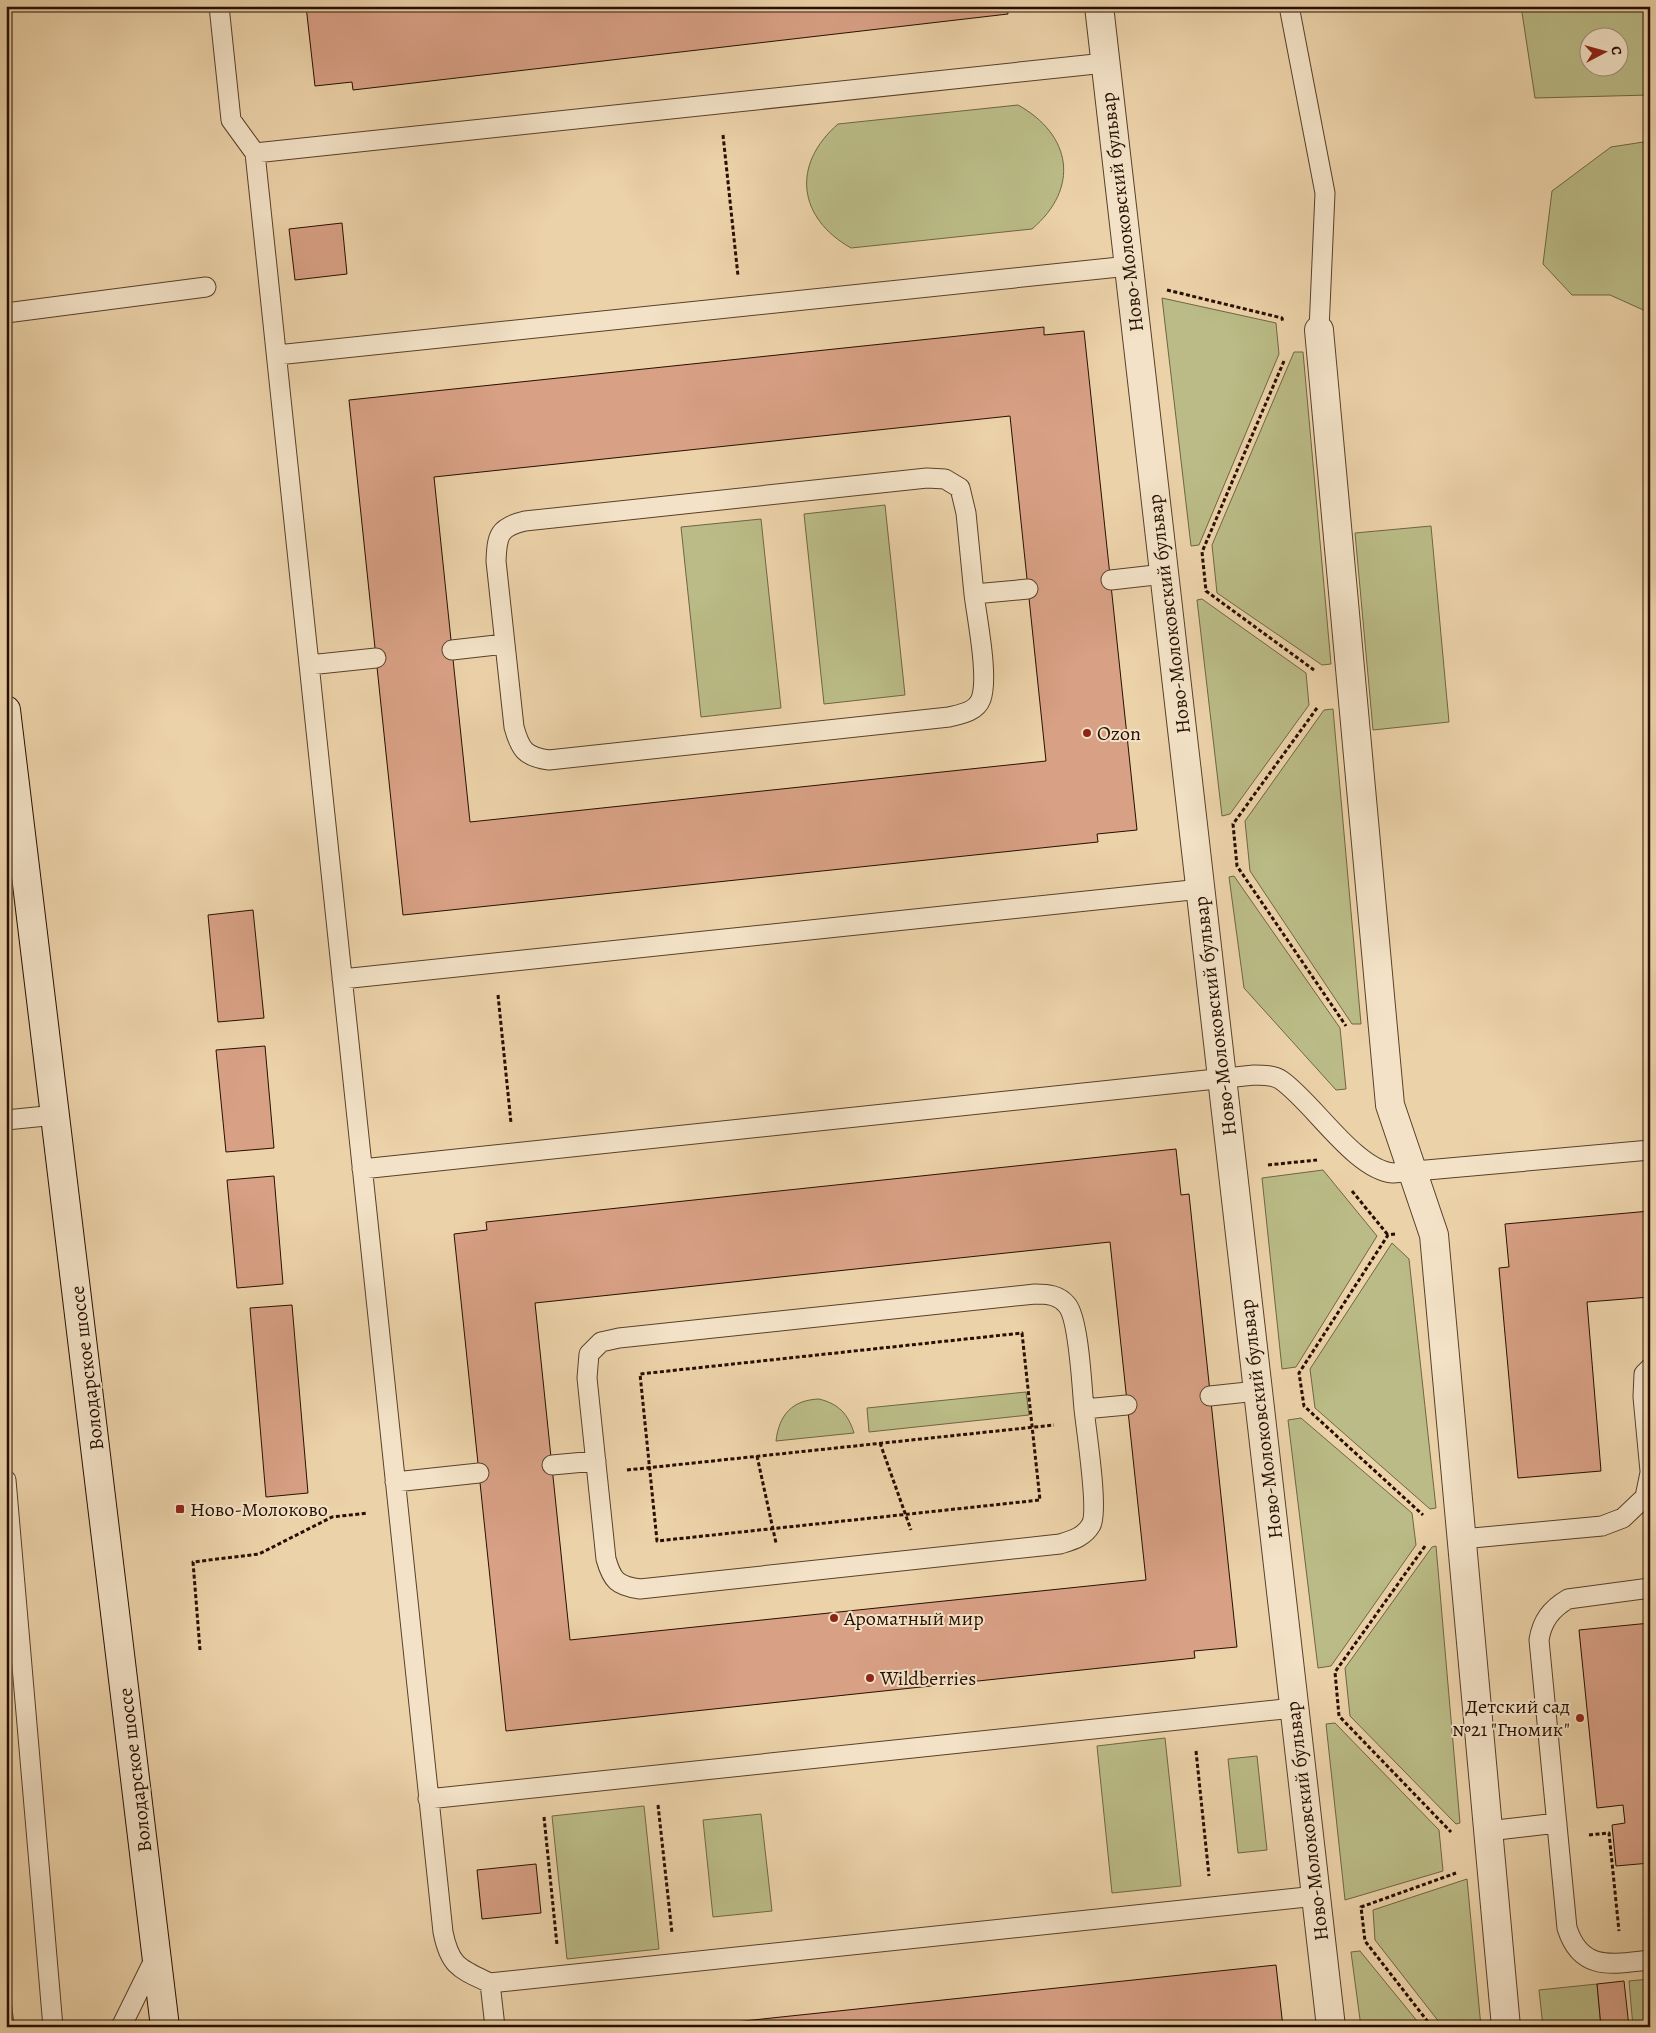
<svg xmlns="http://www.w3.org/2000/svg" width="1656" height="2033" font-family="Alegreya,serif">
	<rect width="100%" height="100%" fill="#ecd2a9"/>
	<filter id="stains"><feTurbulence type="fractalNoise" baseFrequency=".004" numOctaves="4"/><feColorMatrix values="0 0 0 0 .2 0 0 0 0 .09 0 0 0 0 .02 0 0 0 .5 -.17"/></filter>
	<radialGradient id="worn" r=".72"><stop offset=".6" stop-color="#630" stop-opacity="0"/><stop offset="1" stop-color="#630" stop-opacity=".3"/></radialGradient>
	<!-- green -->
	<path fill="#babb86" stroke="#706543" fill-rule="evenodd" d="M1521,6H1650V95L1535,98ZM1588,38H1618V68H1588Z
		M1018,105C1072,135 1080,188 1032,229L851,248C798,218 791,165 838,124Z
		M1650,141V313L1610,295H1572L1543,264L1552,191L1611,147Z
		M1162,298L1276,323L1279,354L1199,545L1191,546Z
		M1294,352H1303L1331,664L1322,665L1217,593L1212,545Z
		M885,505L905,695L824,704L804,514Z
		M761,519L781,708L701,717L681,527Z
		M1431,526L1449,722L1373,730L1355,533Z
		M1202,599L1306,673L1309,705L1230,814L1222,816L1197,600Z
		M1333,709L1361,1024H1352L1250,871L1245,821L1324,710Z
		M1234,876L1340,1028L1346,1089L1336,1090L1244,988L1229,877Z
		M1323,1170L1377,1236L1296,1367L1282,1369L1262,1178Z
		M1392,1243L1409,1259L1436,1508L1430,1509L1315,1408L1310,1369Z
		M1026,1392L1029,1415L869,1432L867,1408Z
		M819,1399C839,1404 848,1414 854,1433L776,1441C779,1415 792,1400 819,1399Z
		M1301,1418L1412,1513L1416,1545L1331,1666L1318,1668L1288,1420Z
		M1436,1546L1460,1823L1456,1824L1350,1716L1345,1668L1432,1547Z
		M1335,1723L1439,1830L1443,1871L1345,1900L1326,1724Z
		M1165,1738L1181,1886L1112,1893L1097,1746Z
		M1257,1756L1267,1850L1238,1853L1228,1759Z
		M644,1806L659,1949L567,1959L552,1816Z
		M761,1814L772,1911L713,1917L703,1820Z
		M1467,1879L1481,2027H1443L1375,1940L1373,1910Z
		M1360,1951L1422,2027H1361L1351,1952Z
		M1650,1979V2027H1633L1629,1981Z
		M1597,1984L1601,2027H1543L1539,1990Z"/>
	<!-- building -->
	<path fill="#d8a085" stroke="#270f00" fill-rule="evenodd" d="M306,6H1019L1007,8L1008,14L353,90L352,82L315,86Z
		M342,223L347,274L295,280L289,229Z
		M1044,327V335L1084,331L1137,830L1097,834L1098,842L403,915L349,400ZM1010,416L1046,761L470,822L434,477Z
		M253,910L264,1018L218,1022L208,915Z
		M265,1046L274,1148L226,1152L216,1050Z
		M1176,1149L1181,1195L1189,1194L1237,1647L1194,1651L1195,1658L506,1731L454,1234L487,1230L486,1222ZM1110,1242L1146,1580L570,1640L535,1303Z
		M274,1176L283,1284L237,1288L227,1180Z
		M1650,1211V1297L1587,1302L1601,1471L1518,1478L1499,1268L1509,1267L1505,1224Z
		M292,1305L308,1493L266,1497L250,1308Z
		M1650,1623V1863L1616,1866L1612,1825L1625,1823L1623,1805L1597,1808L1579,1630Z
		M536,1864L541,1913L482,1919L477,1870Z
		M7,1962L14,2027H6Z
		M1276,1965L1283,2027H688L781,2017Z
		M1624,1981L1629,2027H1601L1597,1984Z"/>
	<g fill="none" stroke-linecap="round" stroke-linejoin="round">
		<defs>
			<path id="lane" d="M219,6L231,120L255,153L443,1932C450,1967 460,1969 490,1983
				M1289,6L1325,193L1319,330
				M255,153L1105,63
				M6,313L206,287
				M277,355L1129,266
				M1111,580L1164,574
				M974,594L966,513L960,488L945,479L927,478L525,521C499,527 497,535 496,561L514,727C520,749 525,757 549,760L949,717C961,714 976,712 981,699C989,677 977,619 974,594L1028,589
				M452,650L505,644
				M309,665L376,658
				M342,979L1201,889
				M6,1120L56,1115
				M362,1169L1254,1075C1263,1075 1274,1075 1281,1080C1313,1102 1355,1170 1393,1173L1650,1150
				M1650,1368L1644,1374L1643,1397L1650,1471
				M1210,1396L1257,1391
				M1084,1409C1082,1389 1079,1319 1067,1305C1059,1295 1048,1294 1035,1294L619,1338L601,1342L589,1354L587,1378L606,1559C612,1580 617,1586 640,1589L1060,1544C1073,1540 1084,1537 1091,1525C1099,1511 1086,1429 1084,1409L1127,1405
				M552,1465L596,1461
				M6,1480L53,2027
				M395,1482L479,1473
				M1462,1539L1602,1526L1623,1518L1645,1497L1650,1473
				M1650,1588L1568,1599C1551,1609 1542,1621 1539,1640L1567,1928C1581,1972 1612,1964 1650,1960
				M428,1799L1294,1708
				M1488,1831L1557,1823
				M121,2027L156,1956
				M495,2027L490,1983L1316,1896"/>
			<path id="street" d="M1099,6L1331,2027
				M1319,330L1390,1105L1434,1235L1506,2027"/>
			<path id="secondary" d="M6,710L165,2027"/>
		</defs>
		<!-- lane casing -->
		<use href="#lane" stroke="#58402a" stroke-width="21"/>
		<!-- street casing -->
		<use href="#street" stroke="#58402a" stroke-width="30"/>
		<!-- secondary casing -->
		<use href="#secondary" stroke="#270f00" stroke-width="30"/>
		<!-- path -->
		<path stroke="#270f00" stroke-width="3" stroke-dasharray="4 2.5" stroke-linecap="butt" d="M723,135L738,276
			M1167,290L1282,318L1283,323
			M1284,361L1202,552L1206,591L1314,670
			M1317,708L1233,824L1237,866L1346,1026
			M498,995L511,1123
			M1268,1165L1317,1160
			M1352,1191L1388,1235
			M1395,1234L1388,1235L1299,1373L1304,1406L1423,1515
			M1022,1333L1040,1500L657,1541L640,1374Z
			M880,1443L911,1530
			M757,1456L776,1543
			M627,1470L1054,1425
			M1425,1546L1335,1672L1339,1716L1451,1832
			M200,1650L193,1562L259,1554L332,1517L368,1513
			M1196,1751L1209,1876
			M658,1805L672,1933
			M544,1817L557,1945
			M1589,1835L1609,1833L1619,1931
			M1432,2027L1365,1941L1361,1907L1456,1873"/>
		<!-- lane -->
		<use href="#lane" stroke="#f3e2c7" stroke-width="19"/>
		<!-- street -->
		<use href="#street" stroke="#f3e2c7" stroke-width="28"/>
		<!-- secondary -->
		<use href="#secondary" stroke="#f3e2c7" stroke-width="28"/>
	</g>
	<!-- markers -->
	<g fill="#8f2418" stroke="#f3e2c7" stroke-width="2">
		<circle cx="1087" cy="733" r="5"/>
		<rect x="175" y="1504" width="10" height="10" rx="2.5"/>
		<circle cx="834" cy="1618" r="5"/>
		<circle cx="870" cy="1678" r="5"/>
		<circle cx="1580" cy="1718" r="5"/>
	</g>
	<g text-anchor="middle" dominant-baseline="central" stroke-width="4" stroke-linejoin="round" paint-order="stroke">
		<!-- street labels -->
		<g font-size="20" fill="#270f00" stroke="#f3e2c7">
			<text transform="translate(1122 212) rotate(-97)">Ново-Молоковский бульвар</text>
			<text transform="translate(1169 614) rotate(-97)">Ново-Молоковский бульвар</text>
			<text transform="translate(1215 1016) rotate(-97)">Ново-Молоковский бульвар</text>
			<text transform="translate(87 1368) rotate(-97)">Володарское шоссе</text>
			<text transform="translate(1261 1419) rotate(-97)">Ново-Молоковский бульвар</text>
			<text transform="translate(135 1770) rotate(-97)">Володарское шоссе</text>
			<text transform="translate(1307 1821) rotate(-97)">Ново-Молоковский бульвар</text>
		</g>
		<!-- poi labels -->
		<g font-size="20" fill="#270f00" stroke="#f3e2c7" text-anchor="start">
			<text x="1097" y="733">Ozon</text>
			<text x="190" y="1509">Ново-Молоково</text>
			<text x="844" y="1618">Ароматный мир</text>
			<text x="880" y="1678">Wildberries</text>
			<text x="1570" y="1706" text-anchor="end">Детский сад<tspan x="1570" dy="23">№21 "Гномик"</tspan></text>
		</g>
	</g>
	<!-- margin -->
	<rect width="1656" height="2033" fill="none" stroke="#ecd2a9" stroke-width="25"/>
	<rect x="8" y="8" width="1641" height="2018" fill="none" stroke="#270f00" stroke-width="2.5"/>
	<rect x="12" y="12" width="1631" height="2008" fill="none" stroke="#270f00"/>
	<!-- north arrow -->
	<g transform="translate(1604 52) rotate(84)"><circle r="24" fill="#f3e2c7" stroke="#a18e77"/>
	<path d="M0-4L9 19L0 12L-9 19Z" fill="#8f2418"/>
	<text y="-8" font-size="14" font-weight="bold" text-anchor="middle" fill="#270f00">С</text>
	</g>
	<rect width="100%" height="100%" filter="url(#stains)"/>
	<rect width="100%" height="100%" fill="url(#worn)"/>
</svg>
